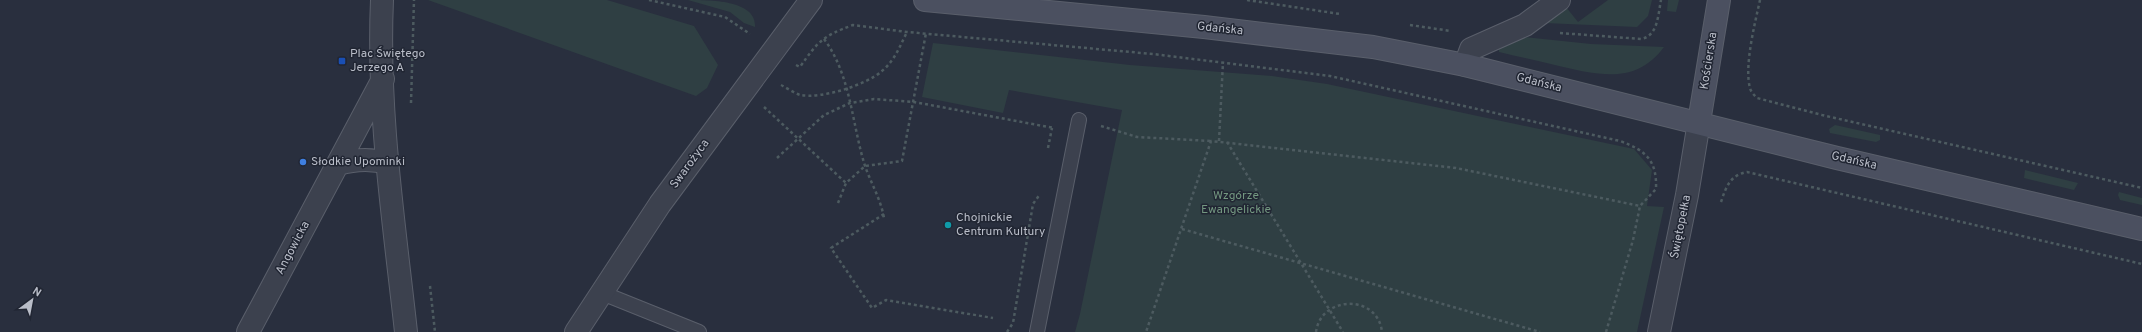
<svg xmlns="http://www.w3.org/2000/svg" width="2142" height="332" font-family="Overpass,sans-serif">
	<rect width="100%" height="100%" fill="#292f3e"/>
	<!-- green -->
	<path fill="#2f3f43" d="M428,0H607L694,26L718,65L707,88L696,96Z
		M688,0C710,0 757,0 755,27L744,23L730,12Z
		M1608,0H1652L1648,16L1637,27L1544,23L1566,7L1578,22Z
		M1668,0H1679L1676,12L1667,11Z
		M1524,37L1591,44L1664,47C1636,85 1599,75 1559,66C1539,61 1519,57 1499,52V47Z
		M933,43L1130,65L1272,76L1327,84L1634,149L1652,170L1647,206L1664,207L1637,332H1075L1080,314L1122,110L1009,90L1003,113L922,97Z
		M1835,125L1880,135V140L1876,142L1830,133L1829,129Z
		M2025,170L2078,183L2074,190L2024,178Z
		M2119,192L2142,198V205L2120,200L2118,195Z"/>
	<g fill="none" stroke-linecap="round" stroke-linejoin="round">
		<defs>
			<path id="service" d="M602,293L699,332
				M1037,332L1079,120"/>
			<path id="minor" d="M1465,65L1471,49L1525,25L1559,0"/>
			<path id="tertiary" d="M382,0C377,111 394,222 406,332
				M338,164C355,159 370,158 388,163
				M248,332L383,79
				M576,332L660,204L811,0
				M1659,332L1687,195L1699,122"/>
			<path id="secondary" d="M925,0L1204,27L1373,47L1465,65L1837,158L2142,229
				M1699,122L1719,0"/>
		</defs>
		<!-- service casing -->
		<use href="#service" stroke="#5a5f6b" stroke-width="16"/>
		<!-- minor casing -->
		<use href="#minor" stroke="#5a5f6b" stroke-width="24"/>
		<!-- tertiary casing -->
		<use href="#tertiary" stroke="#5a5f6b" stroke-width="24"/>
		<!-- secondary casing -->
		<use href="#secondary" stroke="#5a5f6b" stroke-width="24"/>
		<!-- path -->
		<path stroke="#4d5b60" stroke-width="2.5" stroke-dasharray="3 3" stroke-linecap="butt" d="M649,0L725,17L750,34
			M1247,0L1340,14
			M1760,0C1755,23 1744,66 1750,88C1751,92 1754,95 1757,98L1822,115L2142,188
			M1410,25L1451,31
			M1560,33L1641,39C1658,36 1658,15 1661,0
			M824,39C851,75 852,125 865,166C871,183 881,200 884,218
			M796,65L800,67C818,41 823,36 853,25L907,32L1153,54L1330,76L1620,141C1647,151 1657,161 1656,189L1640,206L1456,168L1211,141L1146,332
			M781,85C787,88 794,93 800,95C822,99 866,85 882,71C895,60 900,46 907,32
			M411,103L414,0
			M764,107L846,183
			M1101,126L1137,137L1211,141
			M1219,141L1223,62
			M1227,142L1343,332
			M1048,148L1052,128
			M777,158L824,115L850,103L874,99L914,102L1054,128
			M1721,202C1726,187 1730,175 1747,172L2142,264
			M838,203L846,183L865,166L902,161L926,33
			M884,214L831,248L872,308L886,300L993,318
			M1182,229L1540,332
			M430,286L435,332
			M1007,332L1013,323L1033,204L1040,194
			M1316,332C1321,295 1378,294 1382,332
			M1606,332L1633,240L1640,206"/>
		<!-- service -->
		<use href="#service" stroke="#3c414e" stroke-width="14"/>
		<!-- minor -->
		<use href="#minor" stroke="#3c414e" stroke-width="22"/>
		<!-- tertiary -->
		<use href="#tertiary" stroke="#3c414e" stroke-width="22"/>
		<!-- secondary -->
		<use href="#secondary" stroke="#4b5060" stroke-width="22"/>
	</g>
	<!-- markers -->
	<rect fill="#1a4fb4" stroke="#212633" stroke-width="1.5" x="338" y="57" width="8" height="8" rx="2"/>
	<circle fill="#3f7fe0" stroke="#212633" stroke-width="1.5" cx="303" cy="162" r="4"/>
	<circle fill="#0f9aa8" stroke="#212633" stroke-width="1.5" cx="948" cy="225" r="4"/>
	<g text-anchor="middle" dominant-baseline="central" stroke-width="3" stroke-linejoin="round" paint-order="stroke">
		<!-- street labels -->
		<g font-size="12" fill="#b9bdc8" stroke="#212633">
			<text transform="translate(1220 29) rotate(6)">Gdańska</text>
			<text transform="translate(1709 61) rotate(-81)">Kościerska</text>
			<text transform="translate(1539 83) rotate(14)">Gdańska</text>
			<text transform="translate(1854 161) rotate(13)">Gdańska</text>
			<text transform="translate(690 164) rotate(-54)">Swarożyca</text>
			<text transform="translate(1681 227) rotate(-79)">Świętopełka</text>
			<text transform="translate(293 248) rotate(-62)">Angowicka</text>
		</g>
		<!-- poi labels -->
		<g font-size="12" fill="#b9bdc8" stroke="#212633" text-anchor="start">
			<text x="350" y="54">Plac Świętego<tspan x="350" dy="14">Jerzego A</tspan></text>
			<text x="311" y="162">Słodkie Upominki</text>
			<text x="956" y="218">Chojnickie<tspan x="956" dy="14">Centrum Kultury</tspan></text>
		</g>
		<!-- park labels -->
		<g font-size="12" fill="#739780" stroke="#212633">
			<text x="1236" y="196">Wzgórze<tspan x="1236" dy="14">Ewangelickie</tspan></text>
		</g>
	</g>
	<!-- north arrow -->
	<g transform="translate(32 300) rotate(32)" stroke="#212633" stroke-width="3" paint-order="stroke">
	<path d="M0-3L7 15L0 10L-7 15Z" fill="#b9bdc8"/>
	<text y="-6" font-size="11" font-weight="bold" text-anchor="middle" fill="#b9bdc8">N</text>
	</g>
</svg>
